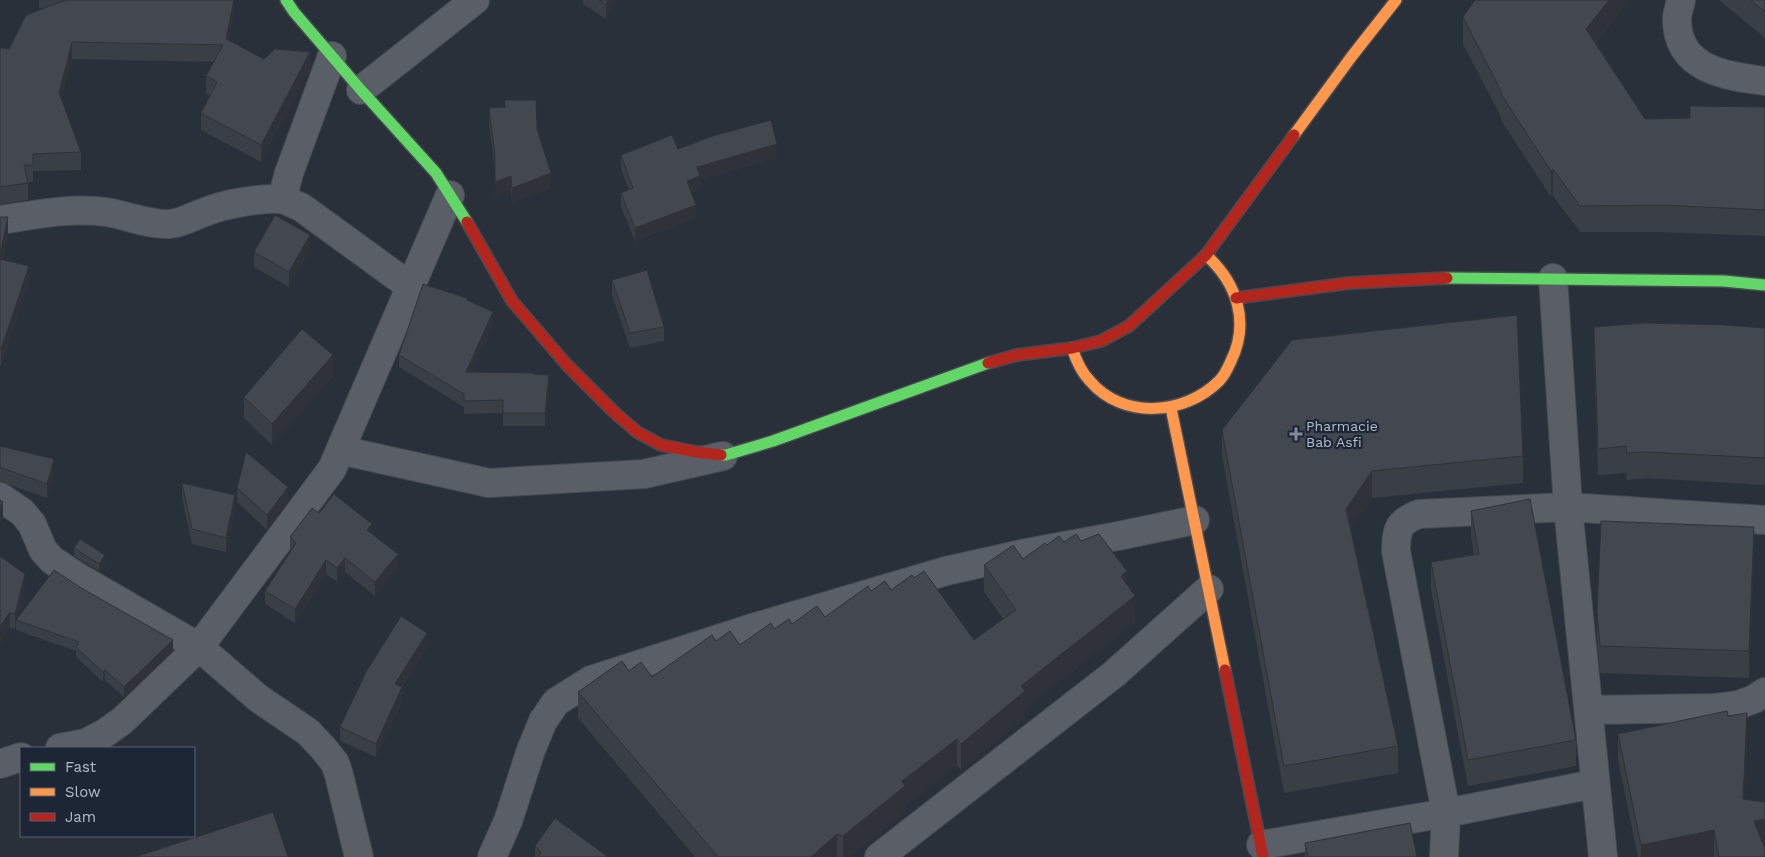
<svg xmlns="http://www.w3.org/2000/svg" width="1765" height="857" viewBox="0 0 1765 857" font-family="'Work Sans',sans-serif">
<rect width="100%" height="100%" fill="#2a303a"/>
<g fill="none" stroke-linecap="round" stroke-linejoin="round">
<g stroke="#464b52" stroke-width="30">
<path id="street" d="M1681,0C1680,6 1677,13 1677,19C1677,70 1726,76 1765,81
M361,90L475,0
M282,199L289,173L332,56
M0,220C34,215 71,207 106,212C126,215 149,225 169,224C183,223 193,216 205,212C224,204 260,198 280,199C287,200 295,205 301,207L411,287
M1553,278L1568,507L1603,857
M340,450L489,483L644,474L723,456
M0,497L22,512L32,524L43,550L52,560L76,576L199,647L258,698L308,732L324,749L335,763L339,775L359,857
M1589,710L1715,708L1738,705L1754,699L1765,692
M60,748L86,743L105,733L122,721L199,647L332,469L450,195
M0,764L21,757
M1261,845L1446,813L1594,784
M492,857L508,821L531,750L543,721L556,702L591,680L749,629L946,571L1026,553L1118,536L1195,520
M879,857L1114,674L1209,589
M1444,857L1446,813L1396,551C1396,530 1398,522 1419,514L1568,507L1765,520"/>
</g>
<g stroke="#464b52" stroke-width="14">
<path id="fast" d="M286,0L294,12L361,90L436,173L467,222
M1447,278L1724,281L1765,285
M721,455H726L773,441L988,363"/>
</g>
<g stroke="#464b52" stroke-width="14">
<path id="slow" d="M1294,135L1352,56L1396,0
M1072,348C1076,360 1081,372 1090,381C1123,420 1185,415 1219,381C1225,375 1228,368 1231,361C1250,322 1237,283 1206,255
M1171,408L1225,670"/>
</g>
<g stroke="#464b52" stroke-width="14">
<path id="jam" d="M467,222L512,301L567,365L614,412L637,432L661,445L696,452L721,455
M1236,298L1349,283L1447,278
M988,363L1017,355L1072,348L1101,341L1129,326L1206,255L1294,135
M1225,670L1263,857"/>
</g>
<use href="#street" stroke="#5a5f67" stroke-width="28"/>
<use href="#fast" stroke="#63d668" stroke-width="11"/>
<use href="#slow" stroke="#ff974d" stroke-width="11"/>
<use href="#jam" stroke="#b3261e" stroke-width="11"/>
</g>
<path fill="#3a3e45" d="M39,0H234V17L229,40L264,59L310,69L261,162L201,130V113L210,96L206,93V76L214,62L72,59L61,100L81,152V170L33,171V182H28V200L0,204V48L9,49L45,8H39Z
M583,0H617L606,19L583,4Z
M1475,0H1629L1596,43L1645,119L1690,118L1765,107V236L1662,232H1580L1553,196L1551,197L1501,120V117L1463,44V17Z
M1719,0H1765V38Z
M489,108L537,129L551,188L512,203L511,190L495,197V171L489,123Z
M678,149L777,158L700,180V190L691,193L696,218L635,241L621,207V193L629,190L621,169V155Z
M0,217L8,235L3,260L29,283L1,366L0,365Z
M310,250L289,287L254,267V252Z
M612,280L664,327V341L630,348L612,295Z
M467,301L493,324L471,372L533,374L549,388L545,426H503V413L464,414V407L399,367V355Z
M1594,327L1765,328V485L1647,478L1627,480L1626,473L1598,475L1594,353Z
M333,376L272,445L244,418V397Z
M1222,430L1523,456V483L1372,498L1350,529L1398,746V773L1284,793L1222,456Z
M0,446L54,472L47,498L2,482H0Z
M182,483L235,510L226,552L192,544L182,498Z
M237,488L288,502L267,530L237,502Z
M1471,511L1576,740V766L1468,786L1431,589V562L1474,554L1471,537Z
M319,513L372,534L398,568L375,596L345,572L337,582L326,574L295,623L265,604V591L290,551V537Z
M1081,541L1127,585L1135,622L1025,709V717L961,770L957,765L905,806V812L850,857H695L578,718V692L629,671L652,677L716,641L740,645L774,629L792,624L825,617L871,591L891,590L914,578L974,640L1003,619L984,592V565L1023,559L1047,545L1064,542Z
M74,548L105,562L99,571L74,556Z
M1754,554L1749,678L1600,673L1597,638V612Z
M0,556L25,589L18,617L173,650L124,697L105,680L103,682L76,657V651L16,630V625L15,629L10,628L0,643Z
M427,646L402,687V701L376,757L340,741V727Z
M1728,716L1747,739L1744,800L1765,802V845H1764L1765,857H1714V856L1707,857H1638L1618,760V734Z
M1305,843L1417,857H1305Z
M535,846L608,857H535Z"/>
<path fill="#2f3238" d="M234,0V17L226,56V39Z
M608,0H617L606,19V4Z
M1609,0H1629L1586,55V29Z
M72,42V59L59,110V93Z
M310,52V69L261,162V145Z
M777,144V158L700,180V190L687,195V181L697,167Z
M1553,169V196L1551,197V171Z
M551,173V188L512,203V188Z
M511,176V190L495,197V182Z
M696,205V218L635,241V228Z
M8,217V235L0,271V254Z
M310,235V250L289,287V272Z
M29,266V283L1,366V349Z
M493,312V324L466,385V372Z
M333,355V376L272,445V424Z
M549,375V388L545,426V413Z
M54,459V472L47,498V484Z
M1372,471V498L1346,535V509Z
M288,487V502L267,530V515Z
M235,495V510L226,552V538Z
M3,502V518L0,525V510Z
M372,524V538L367,530Z
M1754,527V554L1749,678V651Z
M398,554V568L375,596V582Z
M105,555V562L99,571V564Z
M345,558V572L337,582V568Z
M326,560V574L295,623V609Z
M1127,571V597L1121,576Z
M25,574V589L18,620H16L15,629V614Z
M1135,596V622L1025,709V717L961,770V744L1021,686Z
M10,612V628L0,643V627Z
M427,633V646L395,697V684Z
M173,640V650L124,697V687Z
M105,670V680L103,682V672Z
M402,687V701L376,757V744Z
M1747,713V739L1743,825V799Z
M957,739V765L905,806V812L850,857H843V836L902,781Z
M1765,819V845L1754,847V821Z
M1714,830V856L1707,857H1641V845Z
M837,834V857H811Z"/>
<path fill="#434850" stroke="#2f3238" d="M66,0H234L226,39L264,59L275,49L310,52L261,145L201,113L217,82L206,76L223,45L72,42L59,93L81,152L33,154V165H24L28,183L0,187V48L9,49L26,15Z
M599,0H608L606,4Z
M1475,0H1609L1586,29L1645,119L1690,118V106L1765,107V210L1662,205L1580,206L1553,169L1551,171L1501,94L1502,93L1463,17Z
M1751,0H1765V12Z
M505,100H536L537,129L551,173L512,188L511,176L495,182V156L489,108L505,107Z
M771,120L777,144L697,167L700,176L687,181L696,205L635,228L621,193L633,188L621,155L672,135L678,149L713,136Z
M275,215L310,235L289,272L254,252Z
M0,217H8L0,254Z
M0,259L29,266L1,349L0,348Z
M647,270L664,327L630,333L612,280Z
M423,284L467,298V300L493,312L466,372L533,373V374L549,375L545,413H503V400L464,401V394L399,355Z
M1517,315L1523,456L1372,471L1346,509L1398,746L1284,766L1222,430L1292,340Z
M1645,323L1725,325L1765,328V458L1647,452L1627,453L1626,446L1598,449L1594,327Z
M302,329L333,355L272,424L244,397Z
M0,446L54,459L47,484L2,468H0Z
M246,452L288,487L267,515L237,488Z
M182,483L235,495L226,538L192,529Z
M334,494L372,524L367,530L398,554L375,582L345,558L337,568L326,560L295,609L265,591L296,543L290,537L312,508L319,513Z
M1530,499L1576,740L1468,760L1431,562L1479,554L1471,511Z
M0,500L3,502L0,510Z
M1601,521L1754,527L1749,651L1600,646L1597,612Z
M1076,534L1081,541L1099,534L1127,571L1121,576L1135,596L1021,686L1025,691L961,744L957,739L902,781L905,786L843,836L837,834L811,857H718L578,692L622,661L629,671L641,662L652,677L712,635L716,641L730,631L740,645L771,623L774,629L789,619L792,624L817,606L825,617L868,586L871,591L885,581L891,590L912,575L914,578L924,571L974,640L1016,610L984,565L1012,546L1013,545L1023,559L1045,543L1047,545L1059,536L1064,542Z
M80,539L105,555L99,564L74,548Z
M0,556L25,574L15,614L10,612L0,627Z
M54,570L83,589L173,640L124,687L105,670L103,672L76,647L79,642L16,620Z
M401,616L427,633L395,684L402,687L376,744L340,727L366,672Z
M1727,711L1728,716L1747,713L1743,799L1765,802V819L1754,821L1765,849V857H1719L1714,830L1641,845L1618,734Z
M273,812L288,857H135Z
M555,818L608,857H538L541,852L535,846Z
M1410,823L1417,857H1308L1305,843Z"/>
<path fill="#838b98" stroke="#1c2635" stroke-width="2" d="M1293.5 426.5h5v5h5v5h-5v5h-5v-5h-5v-5h5z"/>
<g text-anchor="middle" dominant-baseline="central" stroke-width="4.5" stroke-linejoin="round" paint-order="stroke">
<g font-size="14" fill="#b3bccb" stroke="#1c2635" text-anchor="start">
<text x="1306" y="426">Pharmacie<tspan x="1306" dy="16">Bab Asfi</tspan></text>
</g>
</g>
<rect x="20" y="747" width="175" height="90" fill="#1c2635" stroke="#586271"/>
<rect x="30" y="763" width="25" height="8" fill="#63d668" stroke="#586271"/>
<text x="65" y="772" font-size="15" fill="#b3bccb">Fast</text>
<rect x="30" y="788" width="25" height="8" fill="#ff974d" stroke="#586271"/>
<text x="65" y="797" font-size="15" fill="#b3bccb">Slow</text>
<rect x="30" y="813" width="25" height="8" fill="#b3261e" stroke="#586271"/>
<text x="65" y="822" font-size="15" fill="#b3bccb">Jam</text>
</svg>
